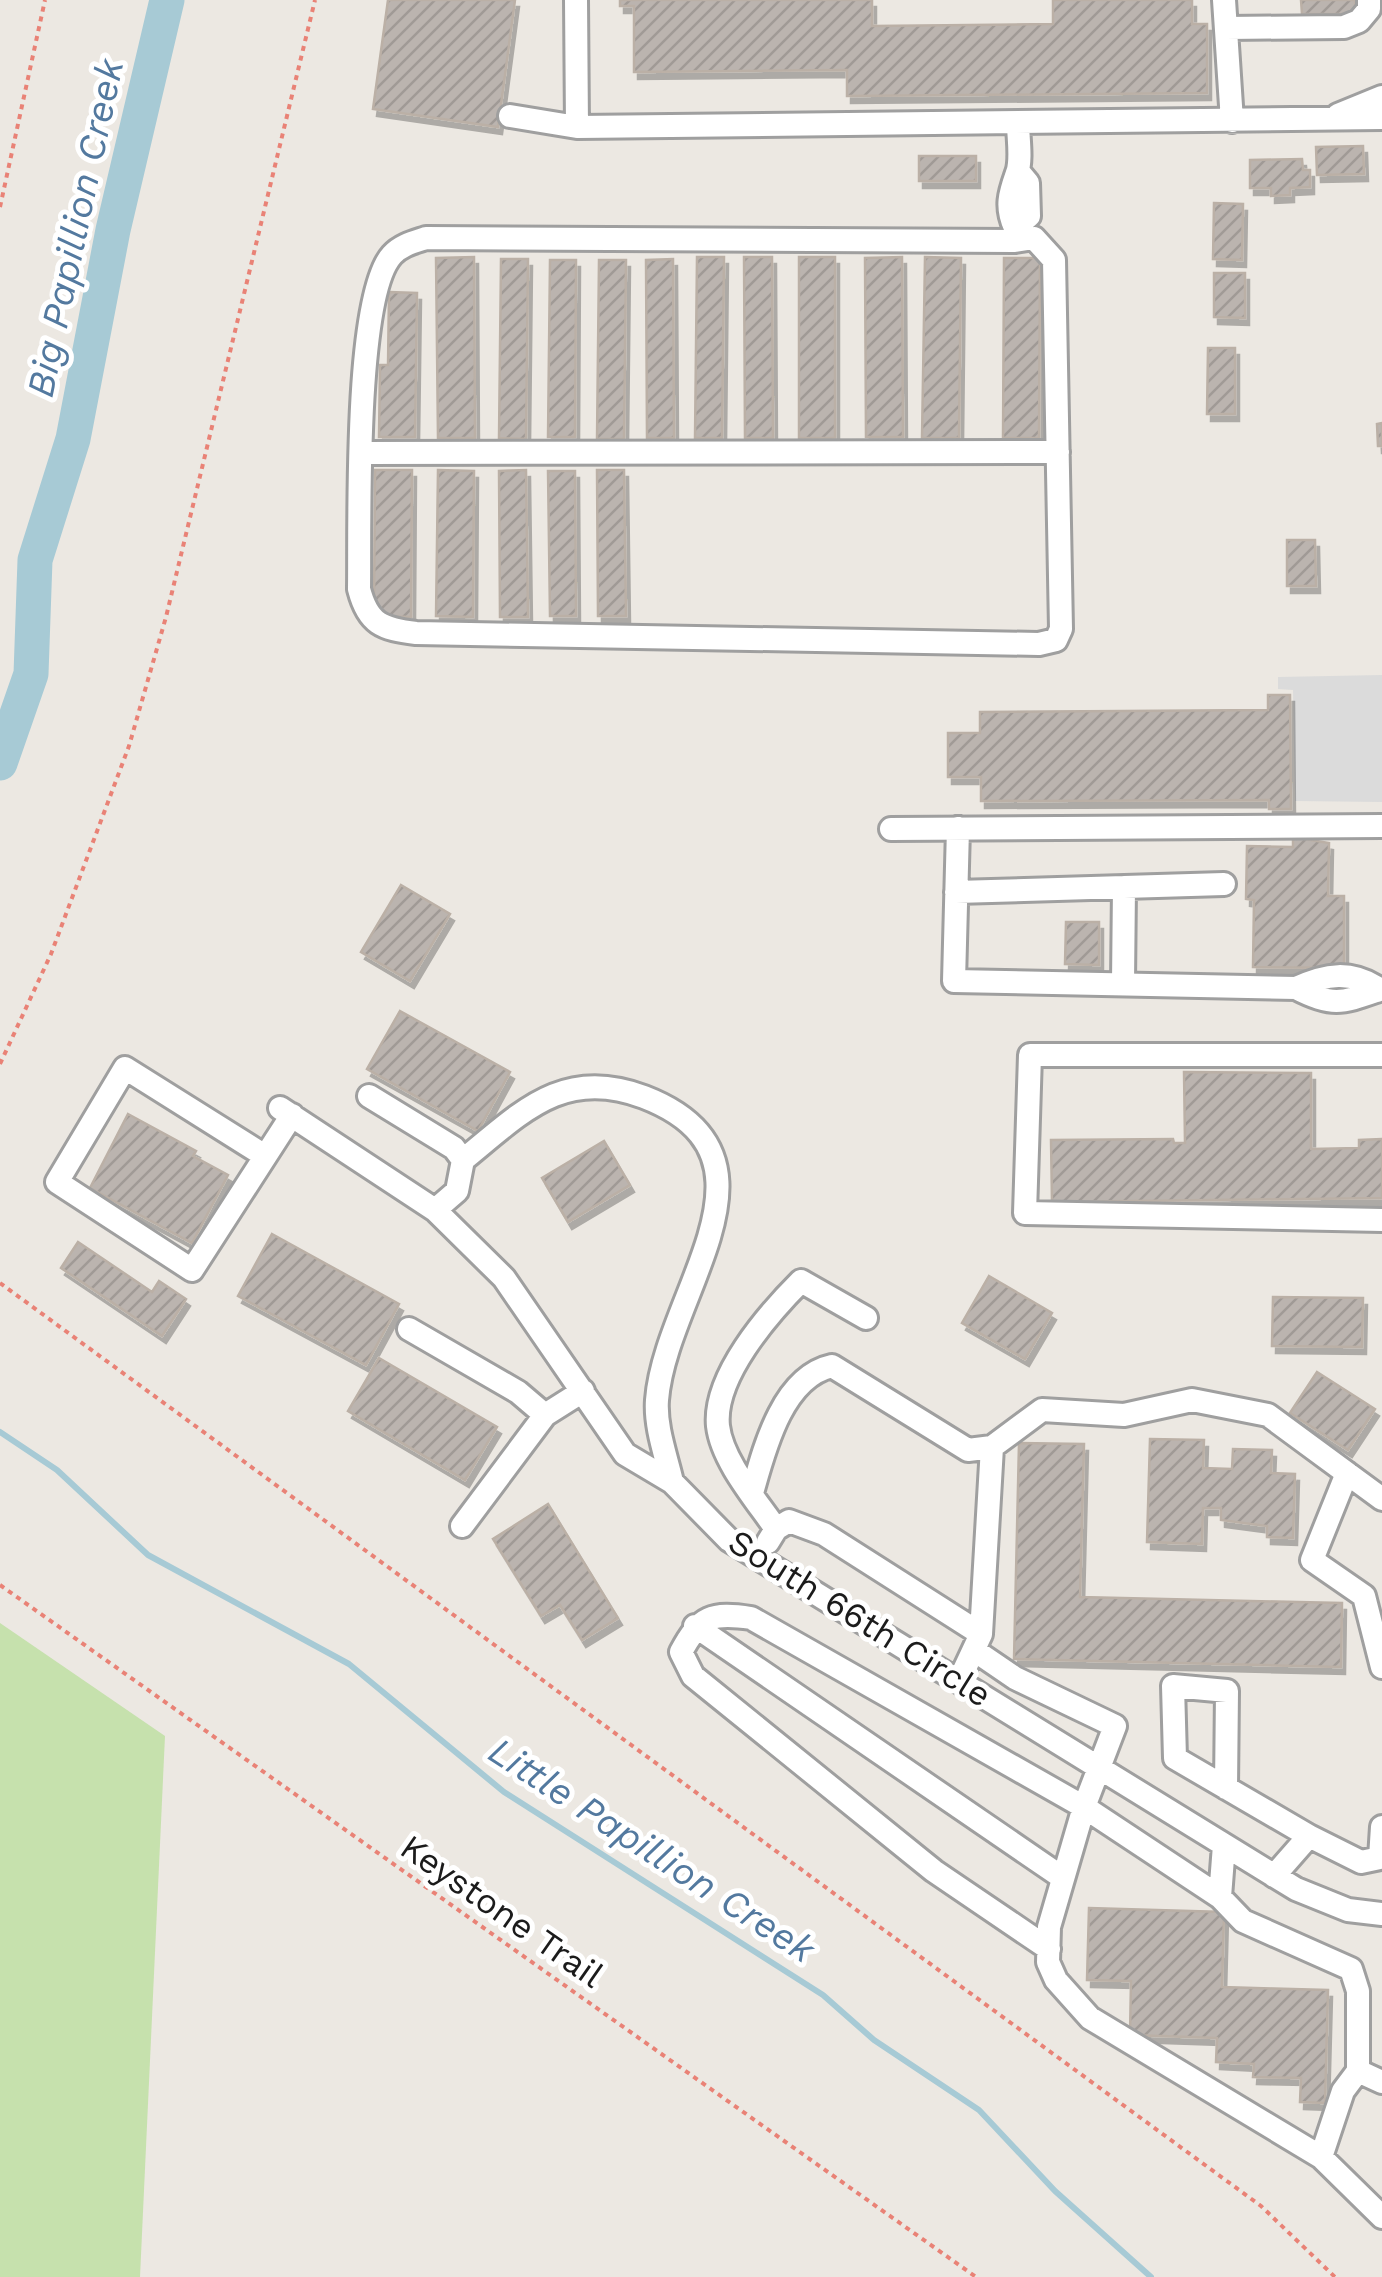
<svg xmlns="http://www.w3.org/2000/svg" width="1382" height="2277" viewBox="0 0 1382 2277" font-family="'Work Sans',sans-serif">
<defs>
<pattern id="building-hatch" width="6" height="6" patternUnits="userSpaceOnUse" patternTransform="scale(2.5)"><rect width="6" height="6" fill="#bbb4af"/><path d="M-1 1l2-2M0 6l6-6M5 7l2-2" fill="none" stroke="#a09a96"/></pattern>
<filter id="shadow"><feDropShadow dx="4" dy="7" stdDeviation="0" flood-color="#0004"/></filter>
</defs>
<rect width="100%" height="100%" fill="#ece8e2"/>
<path fill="#c6e1ad" d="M0,1623L165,1736L140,2277H0Z"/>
<path fill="#dbdbdb" d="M1382,675V802L1295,801L1293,690L1278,689V677Z"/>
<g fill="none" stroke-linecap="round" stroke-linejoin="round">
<path stroke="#a7cad5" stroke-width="6" d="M0,1432L57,1470L148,1555L349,1664L504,1792L823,1995L874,2040L979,2110L1055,2191L1151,2277"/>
<path stroke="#a7cad5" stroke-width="35" d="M0,763L31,674L35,560L73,439L113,230L167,0"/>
</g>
<path fill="url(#building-hatch)" stroke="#bbb0a6" stroke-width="2.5" filter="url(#shadow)" d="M388,0H515L498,127L373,109Z
M620,0H872V26L1053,24V0H1192V24H1207V93L847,96V70L634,72V6H620Z
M1301,0H1355V14H1302Z
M1363,146L1364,174L1317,175L1316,147Z
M919,156H976V181H919Z
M1302,159L1303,170H1310V187L1290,188V195L1271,196V188H1250V160Z
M1214,203L1243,204L1242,260L1213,259Z
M474,257L475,438H438L436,258Z
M697,257H724L722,438H695Z
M744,257H772L773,438H745Z
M799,257H835V438H799Z
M902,257L903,437H866L865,258Z
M925,257L961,258L959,438H922Z
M1004,258H1040L1039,438H1003Z
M501,259H528L526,439L499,438Z
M673,259L674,438H647L646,260Z
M550,260H576L575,437H548Z
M599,260H626L624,439H597Z
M1214,273H1245V318L1214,317Z
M389,292L417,293L415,437H379L380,365H388Z
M1208,348H1235V414H1207Z
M1382,423V446H1378L1377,424Z
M375,470H412L411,617L374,616Z
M438,470L474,471L473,617L436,616Z
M526,470L528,617H500L499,471Z
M597,470H624L626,616H598Z
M548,471H575L576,616H550Z
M1287,540H1315L1316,586H1287Z
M1268,695H1290L1291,809H1269V800L981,801V777H948V733H980V712L1268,710Z
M1293,837L1329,843L1328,896H1344V968L1253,967L1254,900L1246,899L1247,846L1293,847Z
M401,885L450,914L410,981L361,952Z
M1066,922H1099V965L1065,964Z
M400,1011L510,1072L478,1131L367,1069Z
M1184,1072L1311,1073V1149L1359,1148V1140L1382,1139V1198L1052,1202L1051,1140L1173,1139L1174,1143H1185Z
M128,1114L196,1151L193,1156L228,1175L192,1243L90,1188Z
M604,1141L630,1185L568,1222L542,1178Z
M272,1234L399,1304L366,1365L238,1296Z
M78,1242L152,1292L159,1281L186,1299L162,1336L61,1268Z
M989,1276L1052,1313L1025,1359L962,1323Z
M1273,1297L1363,1298L1362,1347L1272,1346Z
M379,1358L497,1427L465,1480L348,1411Z
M1317,1372L1375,1409L1348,1450L1290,1413Z
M1150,1439L1204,1440L1203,1468L1232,1469L1233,1449L1272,1450L1271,1473L1295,1474L1293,1538L1267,1537V1526L1221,1520V1508H1203L1202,1544L1147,1542Z
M1019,1443L1084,1444L1080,1597L1342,1603L1341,1667L1014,1659Z
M548,1504L618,1618L582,1640L560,1605L541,1616L493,1539Z
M1089,1908L1224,1912L1222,1987L1328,1990L1325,2103L1300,2102L1301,2078L1253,2077L1254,2064L1216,2062L1217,2038L1130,2035L1131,1981L1087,1980Z"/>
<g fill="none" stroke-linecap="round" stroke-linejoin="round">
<g stroke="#9f9f9f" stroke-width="28">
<path id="minor" d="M576,0L577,127
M1224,0L1232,121
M1226,28L1344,27L1359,21L1369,9V0
M1338,115L1382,97
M510,116L577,127L1382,118
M1018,123C1018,137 1022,160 1017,173C1010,193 1005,206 1015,228L1029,216L1028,183L1018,171
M1015,241L426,238C414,242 401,245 392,255C354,297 360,525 359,589C368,624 382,629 416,633L1039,644L1056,640L1061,629L1054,260L1034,238L1015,241V228
M362,453L1058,452
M958,828L954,981L1296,988C1334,1008 1344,1002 1382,989
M891,829L1382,826
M956,892L1224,884
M1123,982L1124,887
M1296,988C1326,974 1351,970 1379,989
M1382,1055H1030L1025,1213L1382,1220
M369,1096L454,1148L463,1160L457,1191L435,1210
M280,1108L435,1210L504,1278L625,1454L672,1482L729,1540L1296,1889L1348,1910L1382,1914
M265,1156L125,1068L57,1182L192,1270L292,1115
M463,1160C521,1113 563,1066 644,1097C797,1156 665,1293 657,1400C655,1427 666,1456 672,1482
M409,1329L518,1392L545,1415
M1347,1473L1312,1560L1364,1596L1382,1667
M752,1493C764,1450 782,1377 832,1366L968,1450L992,1447
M462,1526L545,1415L583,1391
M776,1529C757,1501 722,1461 718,1426C713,1377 768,1314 801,1281L866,1318
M768,1542L776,1529L789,1521L824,1534L981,1634
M695,1626L1063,1878
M974,1650L1015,1678L1115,1726L1084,1807L1220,1897
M959,1681L981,1634L992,1447L1042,1410L1124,1415L1192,1400L1268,1415L1382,1499
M1226,1788L1227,1691L1173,1686L1175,1758L1309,1836
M1224,1845L1220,1897L1243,1921L1351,1969L1358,1991V2071L1382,2082
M1274,1876L1309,1836L1361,1862L1380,1858L1382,1827
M1049,1949L934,1871L693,1676L681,1652C700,1616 712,1612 751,1618L1084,1807L1049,1927L1048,1962L1056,1980L1090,2018L1321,2157L1343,2091L1358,2071
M1321,2157L1382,2217"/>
</g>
<path stroke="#e98276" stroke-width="4" stroke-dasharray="5 5" stroke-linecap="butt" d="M0,207L45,0
M0,1064L51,954L129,746L166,617L315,0
M0,1283L1261,2206L1335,2277
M0,1585L976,2277"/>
<use href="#minor" stroke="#fff" stroke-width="22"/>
</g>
<g text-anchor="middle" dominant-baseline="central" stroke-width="10" stroke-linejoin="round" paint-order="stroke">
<g font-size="35" fill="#1b1b1b" stroke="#fff">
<text transform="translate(860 1618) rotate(32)">South 66th Circle</text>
<text transform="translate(502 1911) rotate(35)">Keystone Trail</text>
</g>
<g font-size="38" font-style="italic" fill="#53799f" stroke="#fff">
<text transform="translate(75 228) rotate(-78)">Big Papillion Creek</text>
<text transform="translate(652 1850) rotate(33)">Little Papillion Creek</text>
</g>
</g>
</svg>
